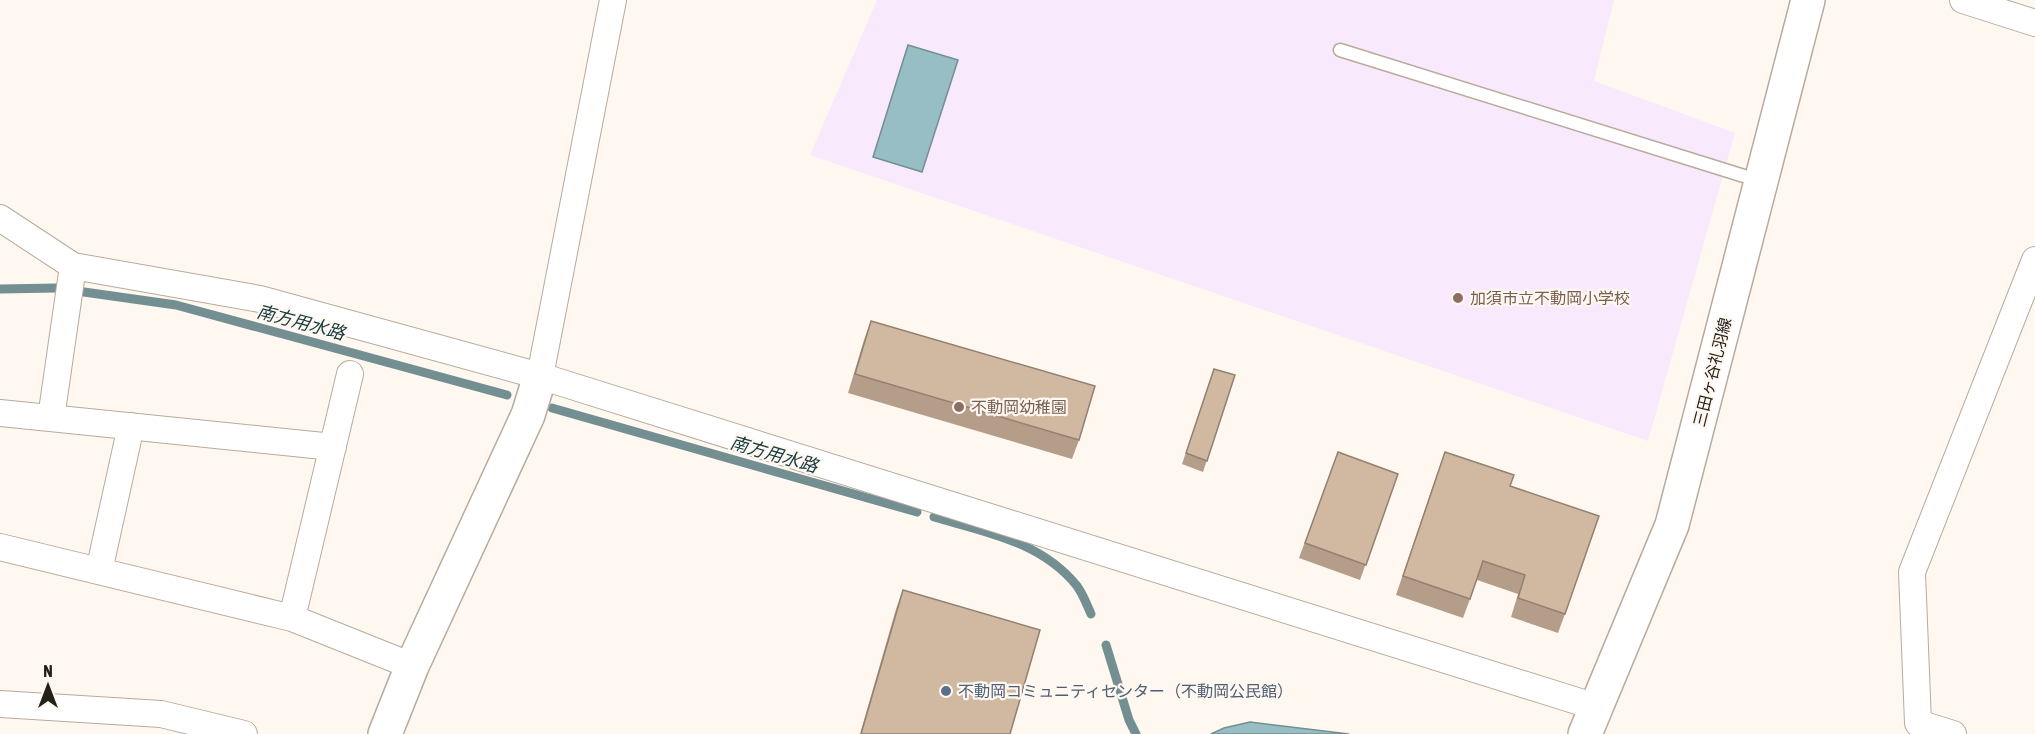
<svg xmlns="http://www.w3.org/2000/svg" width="2035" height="734" viewBox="0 0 2035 734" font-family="'Asap Condensed','Noto Sans JP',sans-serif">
<rect width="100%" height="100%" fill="#fef8f1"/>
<path fill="#f8e9fc" d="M877,0H1614L1594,81L1735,133L1648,441L810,155Z"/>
<path fill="#96bec4" stroke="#748f91" stroke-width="1.5" d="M908,45L958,60L922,172L873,157Z
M1250,722L1349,734H1211L1224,728Z"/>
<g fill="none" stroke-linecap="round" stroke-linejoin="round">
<path stroke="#748f91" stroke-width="9" d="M0,289L56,288
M84,292L176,305L507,395
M552,408L917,512
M934,517C986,532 1042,542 1077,586C1083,594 1087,605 1091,614
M1106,645L1129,720L1136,734"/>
<g stroke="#b9aa9b" stroke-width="15">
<path id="lane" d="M1340,50L1760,181"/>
</g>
<g stroke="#b9aa9b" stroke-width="28">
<path id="street" d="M1963,0L2035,23
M0,218L73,266L260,299L540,376L1596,707
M540,376L613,0
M0,413L333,447
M51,418L73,266
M0,547L292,618L412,666
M99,571L131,426
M292,618L350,374
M0,704L161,714L244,734
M1953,734L1918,723L1912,572L2035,260"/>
</g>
<g stroke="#b9aa9b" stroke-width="36">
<path id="secondary" d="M385,734L412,666L528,415L540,376
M1585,734L1672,525L1808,0"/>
</g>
<use href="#lane" stroke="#fff" stroke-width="12"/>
<use href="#street" stroke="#fff" stroke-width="26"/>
<use href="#secondary" stroke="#fff" stroke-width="33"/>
</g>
<path fill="#b49e8a" d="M871,321L1079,440L1072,459L848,393L864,340Z
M1214,369L1235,375L1203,472L1182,464Z
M1338,452L1398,474L1360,580L1299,558Z
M1438,471L1510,486L1565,614L1558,633L1511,617L1518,594L1477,580L1463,618L1396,595Z
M903,590L1010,734H860L896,609Z"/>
<path fill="#d1b8a0" stroke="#928170" stroke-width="1.5" d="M871,321L1095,386L1079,440L855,374Z
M1214,369L1235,375L1207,461L1186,453Z
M1338,452L1398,474L1366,565L1305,543Z
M1445,452L1514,475L1510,486L1599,516L1565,614L1518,598L1525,575L1483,561L1470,599L1403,576Z
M903,590L1040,630L1010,734H861Z"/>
<g fill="#8d6e63" stroke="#fef8f1" stroke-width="2">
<circle cx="1458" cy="298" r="6"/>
<circle cx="959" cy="407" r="6"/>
</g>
<circle fill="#5c6f8a" stroke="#fef8f1" stroke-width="2" cx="946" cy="691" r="6"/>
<g text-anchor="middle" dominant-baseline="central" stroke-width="4.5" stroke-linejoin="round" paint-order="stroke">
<g font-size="16" fill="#785e54" stroke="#fef8f1" text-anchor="start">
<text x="1470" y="298">加須市立不動岡小学校</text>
<text x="971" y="407">不動岡幼稚園</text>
</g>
<g font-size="16" fill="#26201a" stroke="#fef8f1">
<text transform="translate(1712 372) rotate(-76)">三田ヶ谷礼羽線</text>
</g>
<g font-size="16" fill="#4e5e75" stroke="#fef8f1" text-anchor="start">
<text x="958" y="691">不動岡コミュニティセンター（不動岡公民館）</text>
</g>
<g font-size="18" font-style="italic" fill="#133a3f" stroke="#fef8f1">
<text transform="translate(301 322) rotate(15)">南方用水路</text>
<text transform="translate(774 454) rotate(16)">南方用水路</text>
</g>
</g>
<g transform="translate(48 686)" stroke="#fef8f1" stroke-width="4.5" paint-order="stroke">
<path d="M0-4.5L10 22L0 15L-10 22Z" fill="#26201a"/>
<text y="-9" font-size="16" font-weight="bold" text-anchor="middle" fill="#26201a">N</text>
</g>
</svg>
